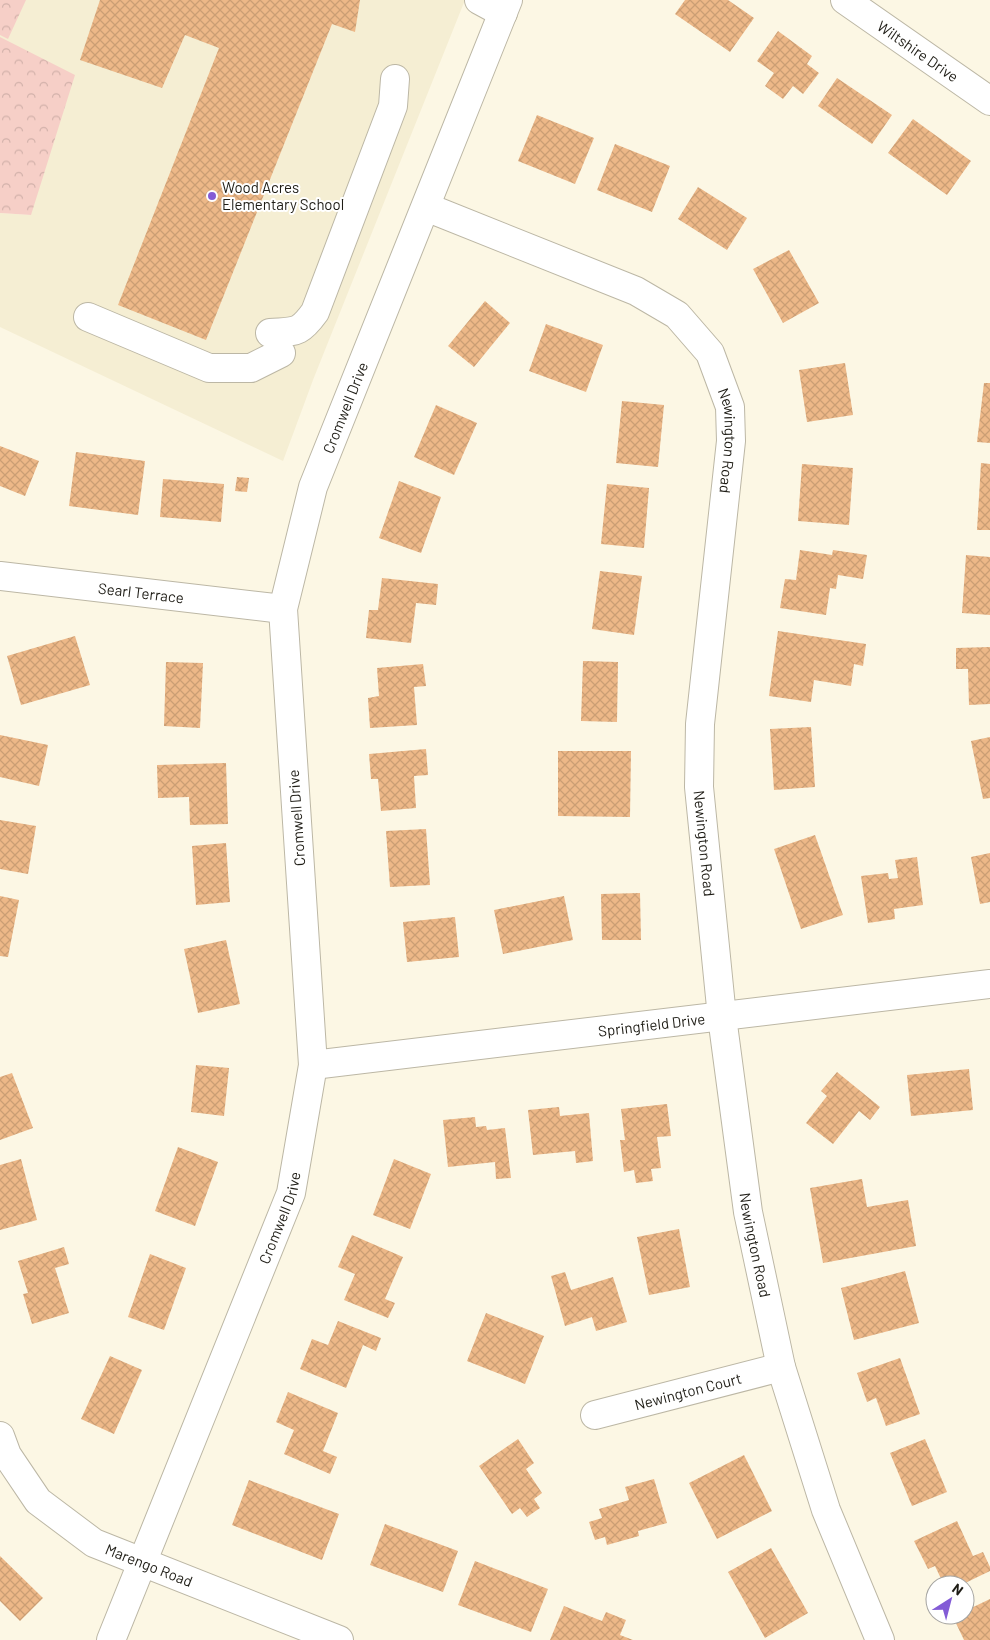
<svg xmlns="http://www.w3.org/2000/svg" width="990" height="1640" viewBox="0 0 990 1640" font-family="Barlow,sans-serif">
<defs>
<pattern id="forest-crowns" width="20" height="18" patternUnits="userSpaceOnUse" patternTransform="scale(1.25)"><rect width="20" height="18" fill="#f6cfc7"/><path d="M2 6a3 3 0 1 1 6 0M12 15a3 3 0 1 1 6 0" fill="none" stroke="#d2b1aa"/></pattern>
<pattern id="building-cross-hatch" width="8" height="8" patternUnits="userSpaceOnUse" patternTransform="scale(1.25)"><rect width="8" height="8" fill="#edb888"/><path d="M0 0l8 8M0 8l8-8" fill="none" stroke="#cb9e74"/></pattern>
</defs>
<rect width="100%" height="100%" fill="#fcf7e4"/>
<path fill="#f5eed3" d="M0,0H465L313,380L283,461L0,327V213L31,215L0,42Z"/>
<path fill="url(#forest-crowns)" d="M0,0H26L8,39L0,35Z
M0,37L75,75L31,215L0,213Z"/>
<path fill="url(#building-cross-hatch)" d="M100,0H360L355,32L332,24L206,340L118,305L219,48L185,35L162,88L80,60Z
M685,0H728L754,18L730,52L675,14Z
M778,31L812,56L807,64L819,73L803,94L793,86L783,99L765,86L774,73L757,61Z
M837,78L892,115L872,144L818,106Z
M537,115L594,138L575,184L518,161Z
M913,119L971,161L947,195L888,153Z
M615,144L670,166L652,212L597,190Z
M698,187L747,218L727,250L678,219Z
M789,250L819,303L783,323L753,269Z
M485,301L510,323L474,367L448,346Z
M546,324L603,345L586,392L529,371Z
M845,363L853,415L807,422L799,370Z
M984,383H990V443L977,442Z
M622,401L664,405L658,467L616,463Z
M436,405L477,423L454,475L414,457Z
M0,446L39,461L25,496L0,486Z
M76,452L145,461L138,515L69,506Z
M981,463L990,464V530H977Z
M802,464L853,468L849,525L798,521Z
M237,477L249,478L247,492L235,491Z
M163,479L224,484L221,522L160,517Z
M399,481L441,497L421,553L379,538Z
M607,484L649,488L644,548L601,544Z
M800,550L832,555L833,550L867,555L863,579L838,575L836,589L830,588L826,615L780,608L785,579L796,580Z
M966,555L990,557V615L962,613Z
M600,571L642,576L634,635L592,629Z
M382,578L438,584L436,605L416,603L411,643L366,638L369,610H378Z
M778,631L866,644L863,666L854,664L851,686L814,680L811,702L769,696Z
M75,636L90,685L21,705L7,656Z
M990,647V704L969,705L968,669H956V648Z
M583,661L618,662L617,722L581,721Z
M166,662L203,663L200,728L164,726Z
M423,664L426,686L414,687L417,725L370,728L368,698L379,696L377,668Z
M811,727L815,787L774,790L770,729Z
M0,735L48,745L39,786L0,777Z
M990,737V798L983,799L971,741Z
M426,749L428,775L414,776L416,808L381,811L378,779H371L369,754Z
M558,751H631L630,817L558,816Z
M226,763L228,824L190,825L189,797L158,798L157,765Z
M0,820L36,826L28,874L0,869Z
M426,829L430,885L390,887L386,831Z
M815,835L843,915L801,929L774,849Z
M226,843L230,902L196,905L192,846Z
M990,853V902L980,904L971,857Z
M917,857L923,905L894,909L895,919L868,923L861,876L888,873L889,879L898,878L895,860Z
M640,893L641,940H602L601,894Z
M0,896L19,900L8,957L0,956Z
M564,896L573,940L503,954L494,910Z
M455,917L459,957L407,962L403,922Z
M226,940L240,1004L198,1013L184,949Z
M196,1065L229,1068L224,1116L191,1112Z
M969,1069L973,1110L911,1116L907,1075Z
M837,1072L880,1107L870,1120L859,1111L833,1144L806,1123L827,1096L821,1091Z
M12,1073L33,1128L0,1140V1077Z
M667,1104L671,1136L657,1137L661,1168L651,1169L653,1181L636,1183L634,1170L624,1172L620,1140H625L621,1109Z
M559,1107L560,1116L589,1113L593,1161L576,1163L575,1151L533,1155L528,1110Z
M475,1117L476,1127L486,1126L487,1130L505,1128L511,1178L496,1179L495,1162L448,1167L443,1120Z
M178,1147L218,1162L195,1226L155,1211Z
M21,1159L37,1220L0,1230V1165Z
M394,1159L431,1174L410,1229L373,1215Z
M862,1179L867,1207L908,1200L916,1246L823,1263L810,1188Z
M679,1229L690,1287L649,1295L637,1237Z
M352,1235L403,1257L385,1299L395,1303L388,1318L344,1300L355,1274L338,1267Z
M64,1247L69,1264L55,1268L69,1313L32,1324L23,1294L28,1293L18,1261Z
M150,1254L186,1268L164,1330L128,1317Z
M905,1271L919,1323L854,1340L841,1288Z
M565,1272L571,1290L613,1277L627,1322L596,1331L592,1317L565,1326L551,1276Z
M486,1313L544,1336L525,1384L467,1361Z
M338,1321L381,1338L376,1351L363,1345L346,1388L300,1369L312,1339L328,1345Z
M110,1356L142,1370L114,1434L81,1419Z
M900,1358L920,1414L886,1426L876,1398L867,1402L857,1373Z
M288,1392L338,1413L323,1451L337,1457L330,1474L284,1454L294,1430L276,1422Z
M518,1439L534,1463L526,1469L542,1493L534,1499L540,1508L527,1517L520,1508L512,1514L479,1466Z
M925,1439L947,1492L912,1506L890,1453Z
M744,1455L772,1511L717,1539L689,1483Z
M654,1479L667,1523L638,1531L639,1536L607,1545L605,1537L595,1540L589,1522L602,1518L599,1509L629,1500L625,1487Z
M249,1480L339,1514L322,1560L232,1525Z
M957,1521L973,1556L983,1552L990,1567V1571L961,1585H944L935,1566L928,1569L914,1541Z
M385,1524L458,1551L443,1592L370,1565Z
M771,1548L808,1613L765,1638L728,1572Z
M0,1556L43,1598L20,1621L0,1601Z
M475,1561L548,1589L531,1632L458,1605Z
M990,1599V1640H964L953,1617L957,1615H965V1611Z
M564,1606L602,1621L606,1612L626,1620L620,1635L633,1640H550Z"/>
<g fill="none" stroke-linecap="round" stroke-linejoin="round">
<g stroke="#bcb7a5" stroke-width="30">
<g id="minor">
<path d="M479,0L503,13"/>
<path id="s1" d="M845,0L990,101"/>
<path id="s2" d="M426,207L636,291L677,315L710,353L730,407L731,441L700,724L699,787L722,1017L748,1212L781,1367L826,1510L880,1640"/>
<path d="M88,317L209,368H251L281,353"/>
<path d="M270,333C296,331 299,334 315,312L393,106L395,79"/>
<path id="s3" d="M0,576L283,609"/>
<path id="s4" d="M313,1065L990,984"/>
<path id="s5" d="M595,1415L781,1367"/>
<path id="s6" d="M0,1436L7,1455L38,1501L94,1543L339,1640"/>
<path id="s7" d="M111,1640L291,1193L313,1065L283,609L313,487L508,0"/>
</g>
</g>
<use href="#minor" stroke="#fff" stroke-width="28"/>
</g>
<circle fill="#835cd6" stroke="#fff" stroke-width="2" cx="212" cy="196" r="5"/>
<g text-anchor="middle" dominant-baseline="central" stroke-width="4" stroke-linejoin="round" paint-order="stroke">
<g font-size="15" fill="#1e1c15" stroke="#fff">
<text stroke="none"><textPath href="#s1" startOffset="89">Wiltshire Drive</textPath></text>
<text stroke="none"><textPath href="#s7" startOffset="1280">Cromwell Drive</textPath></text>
<text stroke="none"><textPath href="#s2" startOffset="415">Newington Road</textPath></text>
<text stroke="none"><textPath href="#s3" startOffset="142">Searl Terrace</textPath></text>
<text transform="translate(296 818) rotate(-94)">Cromwell Drive</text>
<text stroke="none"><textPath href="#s2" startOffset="820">Newington Road</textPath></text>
<text stroke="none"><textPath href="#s4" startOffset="341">Springfield Drive</textPath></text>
<text stroke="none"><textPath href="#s7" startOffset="455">Cromwell Drive</textPath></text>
<text stroke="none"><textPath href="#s2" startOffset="1225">Newington Road</textPath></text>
<text stroke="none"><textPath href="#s5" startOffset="96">Newington Court</textPath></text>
<text stroke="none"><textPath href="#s6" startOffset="205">Marengo Road</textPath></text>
</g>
<g font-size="15" fill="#1e1c15" stroke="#fff" text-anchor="start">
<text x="222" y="187">Wood Acres<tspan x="222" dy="17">Elementary School</tspan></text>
</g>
</g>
<g transform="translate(950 1600) rotate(36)"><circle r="24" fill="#ffffff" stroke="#a5a4a1"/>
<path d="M0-4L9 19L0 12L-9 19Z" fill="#835cd6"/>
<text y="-8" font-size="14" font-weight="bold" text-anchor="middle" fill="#1e1c15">N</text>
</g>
</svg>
